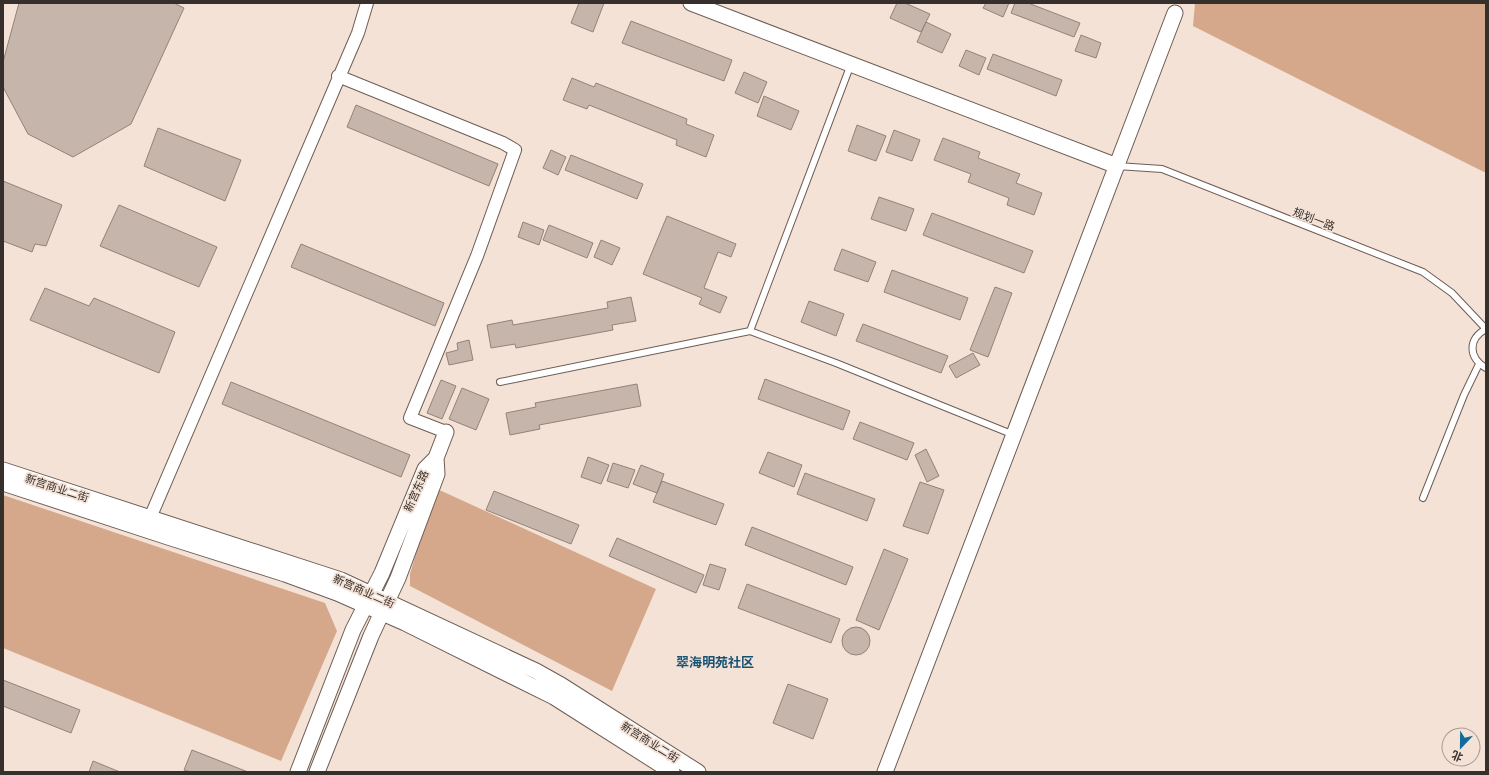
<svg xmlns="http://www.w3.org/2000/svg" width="1489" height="775" viewBox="0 0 1489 775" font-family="Inter,'Noto Sans SC',sans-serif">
<rect width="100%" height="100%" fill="#f4e2d7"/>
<path fill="#d6a88b" d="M1195,3H1486V173L1193,26Z
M435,488L656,589L612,691L410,586V574Z
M3,495L325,603L337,631L281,761L3,648Z"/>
<path fill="#c6b5aa" stroke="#928278" d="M19,3H174L184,8L131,124L73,157L28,134L3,87V62Z
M579,3H604L593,32L571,23Z
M897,3H905L930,14L921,32L890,18Z
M986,3H1009L1003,17L983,8Z
M1015,3H1028L1080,23L1074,37L1011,13Z
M631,21L732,60L724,81L622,43Z
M926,22L951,34L942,53L917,42Z
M1081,35L1101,43L1096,58L1075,51Z
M966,50L986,58L979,75L959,66Z
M993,54L1062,80L1056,96L987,69Z
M744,72L767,82L758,103L735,93Z
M572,78L594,87L596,83L687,119L686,124L714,135L706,157L676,145L677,140L589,105L587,109L563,100Z
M764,96L799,111L791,130L757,116Z
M356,105L498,164L489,186L347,127Z
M857,125L886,136L876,161L848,151Z
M158,128L241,160L225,201L144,166Z
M894,130L920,140L912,161L886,152Z
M943,138L980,152L978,158L1020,174L1016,183L1042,193L1034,215L1007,205L1009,198L968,182L971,174L934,160Z
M551,150L566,157L558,175L543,168Z
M571,155L643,184L637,199L565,170Z
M3,181L62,205L46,246L35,244L32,252L3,241Z
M879,197L914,209L906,231L871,219Z
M119,205L217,247L199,287L100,246Z
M932,213L1033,251L1024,273L923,235Z
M667,216L736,244L731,257L718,252L704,288L727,297L720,313L699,304L702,298L643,274Z
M523,222L544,230L539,245L518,237Z
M549,225L593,243L587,258L543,240Z
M601,240L620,248L612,265L594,257Z
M301,244L444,303L435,326L291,267Z
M842,249L876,262L868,282L834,270Z
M892,270L968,298L960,320L884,292Z
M995,287L1012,293L988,357L970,350Z
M45,288L89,306L94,298L175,332L159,373L30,320Z
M631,297L636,321L612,325L613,330L516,348L515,344L491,348L487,325L512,320L513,325L608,308L607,302Z
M809,301L844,314L836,336L801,322Z
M863,324L948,356L941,373L856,341Z
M469,340L473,360L449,365L446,353L458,350L457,343Z
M973,353L980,365L956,378L949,366Z
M765,379L850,411L843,430L758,399Z
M441,380L456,386L442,419L427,413Z
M231,382L410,455L401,477L222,404Z
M637,384L641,406L539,425L540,429L510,435L506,413L536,407L535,403Z
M462,388L489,399L476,430L449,419Z
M860,422L914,443L907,460L853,439Z
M926,449L939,476L927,482L915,455Z
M768,452L802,465L794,487L759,473Z
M588,457L609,465L601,484L581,477Z
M613,463L635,470L628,488L607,481Z
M641,465L664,474L657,493L633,484Z
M805,473L875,499L867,521L797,494Z
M662,481L724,504L716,525L653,502Z
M920,482L944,490L928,534L903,526Z
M494,491L579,525L571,544L486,510Z
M752,527L853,567L846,585L745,545Z
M617,538L704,575L696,593L609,556Z
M884,549L908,559L879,630L856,620Z
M710,564L726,569L719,590L703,585Z
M747,584L840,619L831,643L738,608Z
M842 641a14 14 0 1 1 28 0a14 14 0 1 1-28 0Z
M3,680L80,710L71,733L3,706Z
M788,684L828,699L813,739L773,723Z
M192,750L248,772H191L184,770Z
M93,761L120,772H89Z"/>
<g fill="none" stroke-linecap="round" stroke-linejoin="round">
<g stroke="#6d5d54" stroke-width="8">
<path id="service" d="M1117,166L1162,169L1423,272L1452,293L1486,329
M1486,329C1468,339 1468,357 1486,368
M750,331L836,363L1014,435
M500,382L750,331L851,64
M1423,498L1464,395L1479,364"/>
</g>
<g stroke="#6d5d54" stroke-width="14">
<path id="minor" d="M338,76L503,143L515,150L477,256L410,418L446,432
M150,518L358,33L367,3"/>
</g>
<g stroke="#6d5d54" stroke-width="17">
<path id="tertiary" d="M691,3L1117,166
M3,470L341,580L536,671L561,685L698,772
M3,483L168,537L285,574L337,593L405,623L554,697L672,772
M298,772L353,630L382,573L425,469L436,458
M317,772L371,636L398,578L437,474L436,458L446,432
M885,772L1175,13"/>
</g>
<use href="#service" stroke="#fff" stroke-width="6"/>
<use href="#minor" stroke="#fff" stroke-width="12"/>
<use href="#tertiary" stroke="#fff" stroke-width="15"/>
</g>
<g text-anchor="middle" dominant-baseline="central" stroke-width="3.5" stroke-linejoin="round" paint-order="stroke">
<g font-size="11" fill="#362f2b" stroke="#f4e2d7">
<text transform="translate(1314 219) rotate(21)">规划一路</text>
<text transform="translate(57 488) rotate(18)">新宫商业二街</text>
<text transform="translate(416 491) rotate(-66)">新宫东路</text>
<text transform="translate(364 591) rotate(24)">新宫商业二街</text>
<text transform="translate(650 742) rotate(32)">新宫商业二街</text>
</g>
<g font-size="13" font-weight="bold" fill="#185273" stroke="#f4e2d7">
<text x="715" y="662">翠海明苑社区</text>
</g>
</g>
<rect width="1489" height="775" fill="none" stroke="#362f2b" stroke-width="8"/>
<g transform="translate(1461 747) rotate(202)"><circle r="19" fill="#f4e2d7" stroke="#a89a92"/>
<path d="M0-3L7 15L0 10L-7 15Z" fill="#0f6b9b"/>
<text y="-6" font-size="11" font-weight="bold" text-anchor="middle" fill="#362f2b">北</text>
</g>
</svg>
